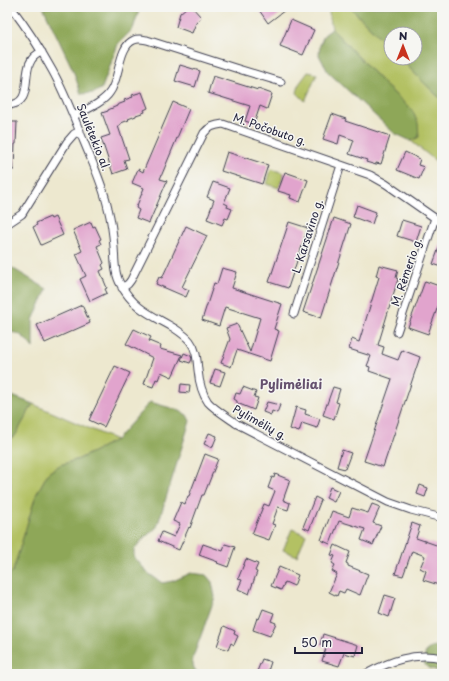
<svg xmlns="http://www.w3.org/2000/svg" width="449" height="681" viewBox="0 0 449 681" font-family="'Playpen Sans',sans-serif">
<rect width="100%" height="100%" fill="#f6f6f2"/>
<filter id="ink" filterUnits="userSpaceOnUse"><feTurbulence type="fractalNoise" baseFrequency=".025" numOctaves="2"/><feDisplacementMap in="SourceGraphic" scale="8" xChannelSelector="R" yChannelSelector="G"/><feConvolveMatrix kernelMatrix="1 2 1 2 8 2 1 2 1" color-interpolation-filters="sRGB"/></filter>
<filter id="wash" filterUnits="userSpaceOnUse"><feTurbulence type="fractalNoise" baseFrequency=".012" numOctaves="4" result="noise"/><feDisplacementMap in="SourceGraphic" scale="16" xChannelSelector="R" yChannelSelector="G"/><feGaussianBlur stdDeviation="0.9" result="paint"/><feColorMatrix in="noise" values="0 0 0 0 0 0 0 0 0 0 0 0 0 0 0 0 0 1.4 0 .05"/><feComposite in="paint" operator="in"/></filter>
<g filter="url(#wash)">
<rect width="100%" height="100%" fill="#ede8cf"/>
<path fill="#b3c163" stroke="#6a724f" d="M328,7H350L391,49V58H400L423,82L442,100V166L411,141L419,137L412,110L386,86L332,29Z
M308,72L317,74L305,101L297,93L299,84Z
M271,169L284,173L279,188L267,184Z
M33,404L116,440L79,459L60,465L48,473L36,495L13,571L7,577V503L11,484L7,477V440L15,436Z
M292,529L306,535L297,556L283,550Z"/>
<path fill="#8ea759" stroke="#58644a" d="M43,7H140L133,29L118,44L102,88L94,93L81,94L73,70Z
M350,7H442V100L423,82L400,58H415V34H391V49Z
M332,29L386,86L412,110L418,123L419,137L411,141L394,133L328,72L319,55L320,45L324,35Z
M7,265L47,289L33,320V348C25,338 21,332 7,332Z
M7,394L33,404L15,436L7,440Z
M150,402L178,410L187,415L190,421L157,527L142,540L134,550V557L148,573L162,583L173,581L191,573L206,575L212,582L215,597L192,660L194,668L198,674H7V577L13,571L36,495L48,473L60,465L79,459L116,440Z
M437,645H442V672C427,667 421,669 426,651L432,647Z"/>
<g id="blocks">
<path fill="#e1a4cd" d="M187,7H192L201,17L196,23L192,33L176,27L180,13Z
M257,7H289L268,23Z
M291,20L314,30L303,55L280,46Z
M180,65L200,71L195,87L175,81Z
M213,76L258,90V89L272,94L267,109L260,106L254,124L245,121L250,106L208,93Z
M142,92L148,108L144,110L145,112L136,115V116L128,119L129,120L121,123V124L118,126L129,159L124,160L127,169L113,174L101,138L110,135L102,113L108,111V110L117,106V105L125,102L124,100L133,97L132,95Z
M173,102L189,109L160,179L167,181L149,223L136,218L139,210L136,208L144,188L132,183L138,169L143,172Z
M332,114L346,119L345,121L390,136L381,164L376,163V165L366,162L367,160L349,154L354,140L340,135L338,144L323,139Z
M7,122H17L16,144H15L14,170L7,169Z
M227,152L268,165L262,184L221,171Z
M405,152L420,159L418,165L424,167L419,179L397,170Z
M285,172L308,180L300,202L290,198L291,195L278,191Z
M213,182L230,188L224,203L228,205L227,207L232,209L228,219L225,218L222,225L207,219L214,200L207,197Z
M357,205L376,212L372,224L353,217Z
M50,217L51,219L55,217L63,235L41,245L33,227L37,225L36,223Z
M334,218L351,224L321,318L303,312Z
M402,220L421,226L416,242L397,236Z
M91,222L93,227L95,226L101,239L99,240L101,244L97,246L104,263L102,265L104,269L100,271L107,288L105,289L107,293L90,301L80,279L86,276L76,254L82,251L73,230Z
M289,222L308,228L288,288L269,282Z
M186,226L207,236L182,287L189,290L186,297L156,284L159,277L162,278Z
M441,242H442V267L433,264Z
M379,265L398,270L396,278L398,279L378,345L384,347L382,354L398,360L402,350L420,357L383,467L364,461L392,379L369,371L370,367L367,366L371,356L349,349L352,339L359,342L379,277L376,276Z
M222,268L237,272L232,288L282,304L274,329L279,331L270,361L237,350L231,367L221,363L230,339L226,328L237,324L250,352L260,318L225,307L219,326L202,320L214,283L217,284Z
M425,281L442,287V295L428,334L408,327Z
M82,305L90,323L45,343L37,325Z
M134,329L151,337L149,341L161,346L160,349L182,355L172,377L161,372L158,380L156,379L153,387L144,384L153,358L126,344Z
M184,353L191,356L192,359L190,363L181,360Z
M115,366L130,373L104,427L89,420Z
M215,369L225,372L220,386L210,383Z
M181,384L190,385L189,393L180,392Z
M243,387L256,392L254,397L258,398L254,410L237,403V401L234,399L236,393L240,394Z
M333,387L340,389L336,402L339,403L334,419L323,415Z
M267,402L280,405L277,413L272,411L271,415L263,412Z
M296,407L306,410L305,414L320,419L317,428L302,423L299,432L290,429Z
M209,433L217,436L212,448L204,444Z
M342,450L351,453L345,469L337,467Z
M205,454L218,459L204,495H202L190,528L189,527L179,550L158,541L162,532L174,537L180,524L173,521L181,502L185,504L188,496H189Z
M275,474L290,480L288,483H289L283,500L290,503L288,510L278,507L272,524L275,525L269,540L252,534L264,504L269,506L275,491L268,488L272,477L274,478Z
M420,485L428,488L425,497L417,494Z
M330,487L339,491L334,502L326,498Z
M315,497L321,500L309,530L303,527Z
M372,504L380,507L373,523L381,526L373,545L361,540L365,529L339,521L330,544L321,540L332,511L349,517L352,508L368,513Z
M412,523L420,526L416,538L442,547V586L423,580L426,571L420,568L425,556L412,551L403,576L395,574Z
M203,544L223,551L225,544L235,547L228,567L217,563L218,562L199,555Z
M335,545L350,552L346,563L348,564V566L368,574L360,595L346,589L344,593L339,591L337,596L329,592L337,574L332,571L335,565L332,563L335,556L331,555Z
M246,559L258,564L255,571L257,572L249,594L238,589L242,580L238,579Z
M279,567L298,575L294,586L285,582L281,590L271,586Z
M385,595L395,598L389,617L379,613Z
M263,609L274,613L271,621L276,623L270,636L253,630L257,618L259,619Z
M224,626L235,631L234,634L238,636L234,645L231,643L228,650L217,646Z
M323,634L358,645L355,656L344,653L339,666L322,661L326,648L320,645Z
M262,659L271,662L267,674H256Z"/>
</g>
</g>
<g filter="url(#ink)">
<use href="#blocks" fill-opacity="0" stroke="#404051" stroke-width="1"/>
<g fill="none" stroke-linecap="round" stroke-linejoin="round">
<g stroke="#404051" stroke-width="9">
<path id="street" d="M11,7C26,27 40,48 52,70C65,93 74,118 84,142C93,164 103,185 108,208C111,220 113,234 114,247C115,259 114,274 121,285C134,309 152,315 174,328C180,332 186,336 190,341C197,350 197,361 198,370C199,381 201,392 208,402C214,409 229,418 237,424L388,502L411,510L442,518
M7,105C40,105 14,61 42,52
M74,116C85,110 103,103 110,92C120,79 118,46 134,40C138,38 142,39 147,40L235,68L281,82
M7,224L22,214L67,142L74,134L80,131
M122,288L128,284L131,280L204,133C209,127 214,125 223,124L370,175L386,184L442,223
M294,314L341,165
M397,332L435,218
M366,674C390,661 414,652 442,658"/>
</g>
<use href="#street" stroke="#fff" stroke-width="7"/>
</g>
</g>
<g text-anchor="middle" dominant-baseline="central" stroke-width="3" stroke-linejoin="round" paint-order="stroke">
<g font-size="11" fill="#22223b" stroke="#f6f6f2">
<text transform="translate(270 129) rotate(19)">M. Počobuto g.</text>
<text transform="translate(94 137) rotate(68)">Saulėtekio al.</text>
<text transform="translate(307 236) rotate(-72)">L. Karsavino g.</text>
<text transform="translate(406 272) rotate(-71)">M. Rėmerio g.</text>
<text transform="translate(260 422) rotate(29)">Pylimėlių g.</text>
</g>
<g font-size="13" font-weight="bold" fill="#65506e" stroke="#f6f6f2">
<text x="291" y="383">Pylimėliai</text>
</g>
</g>
<rect width="449" height="681" fill="none" stroke="#f6f6f2" stroke-width="24"/>
<g transform="translate(403 46)"><circle r="19" fill="#f6f6f2" stroke="#a1a1a9"/>
<path d="M0-3L7 15L0 10L-7 15Z" fill="#c8321e"/>
<text y="-6" font-size="11" font-weight="bold" text-anchor="middle" fill="#22223b">N</text>
</g>
<path d="M295 647v6h67v-6" fill="none" stroke="#22223b" stroke-width="2"/>
<text x="301" y="647" font-size="12" fill="#22223b" stroke="#f6f6f2" stroke-width="3" paint-order="stroke">50 m</text>
</svg>
